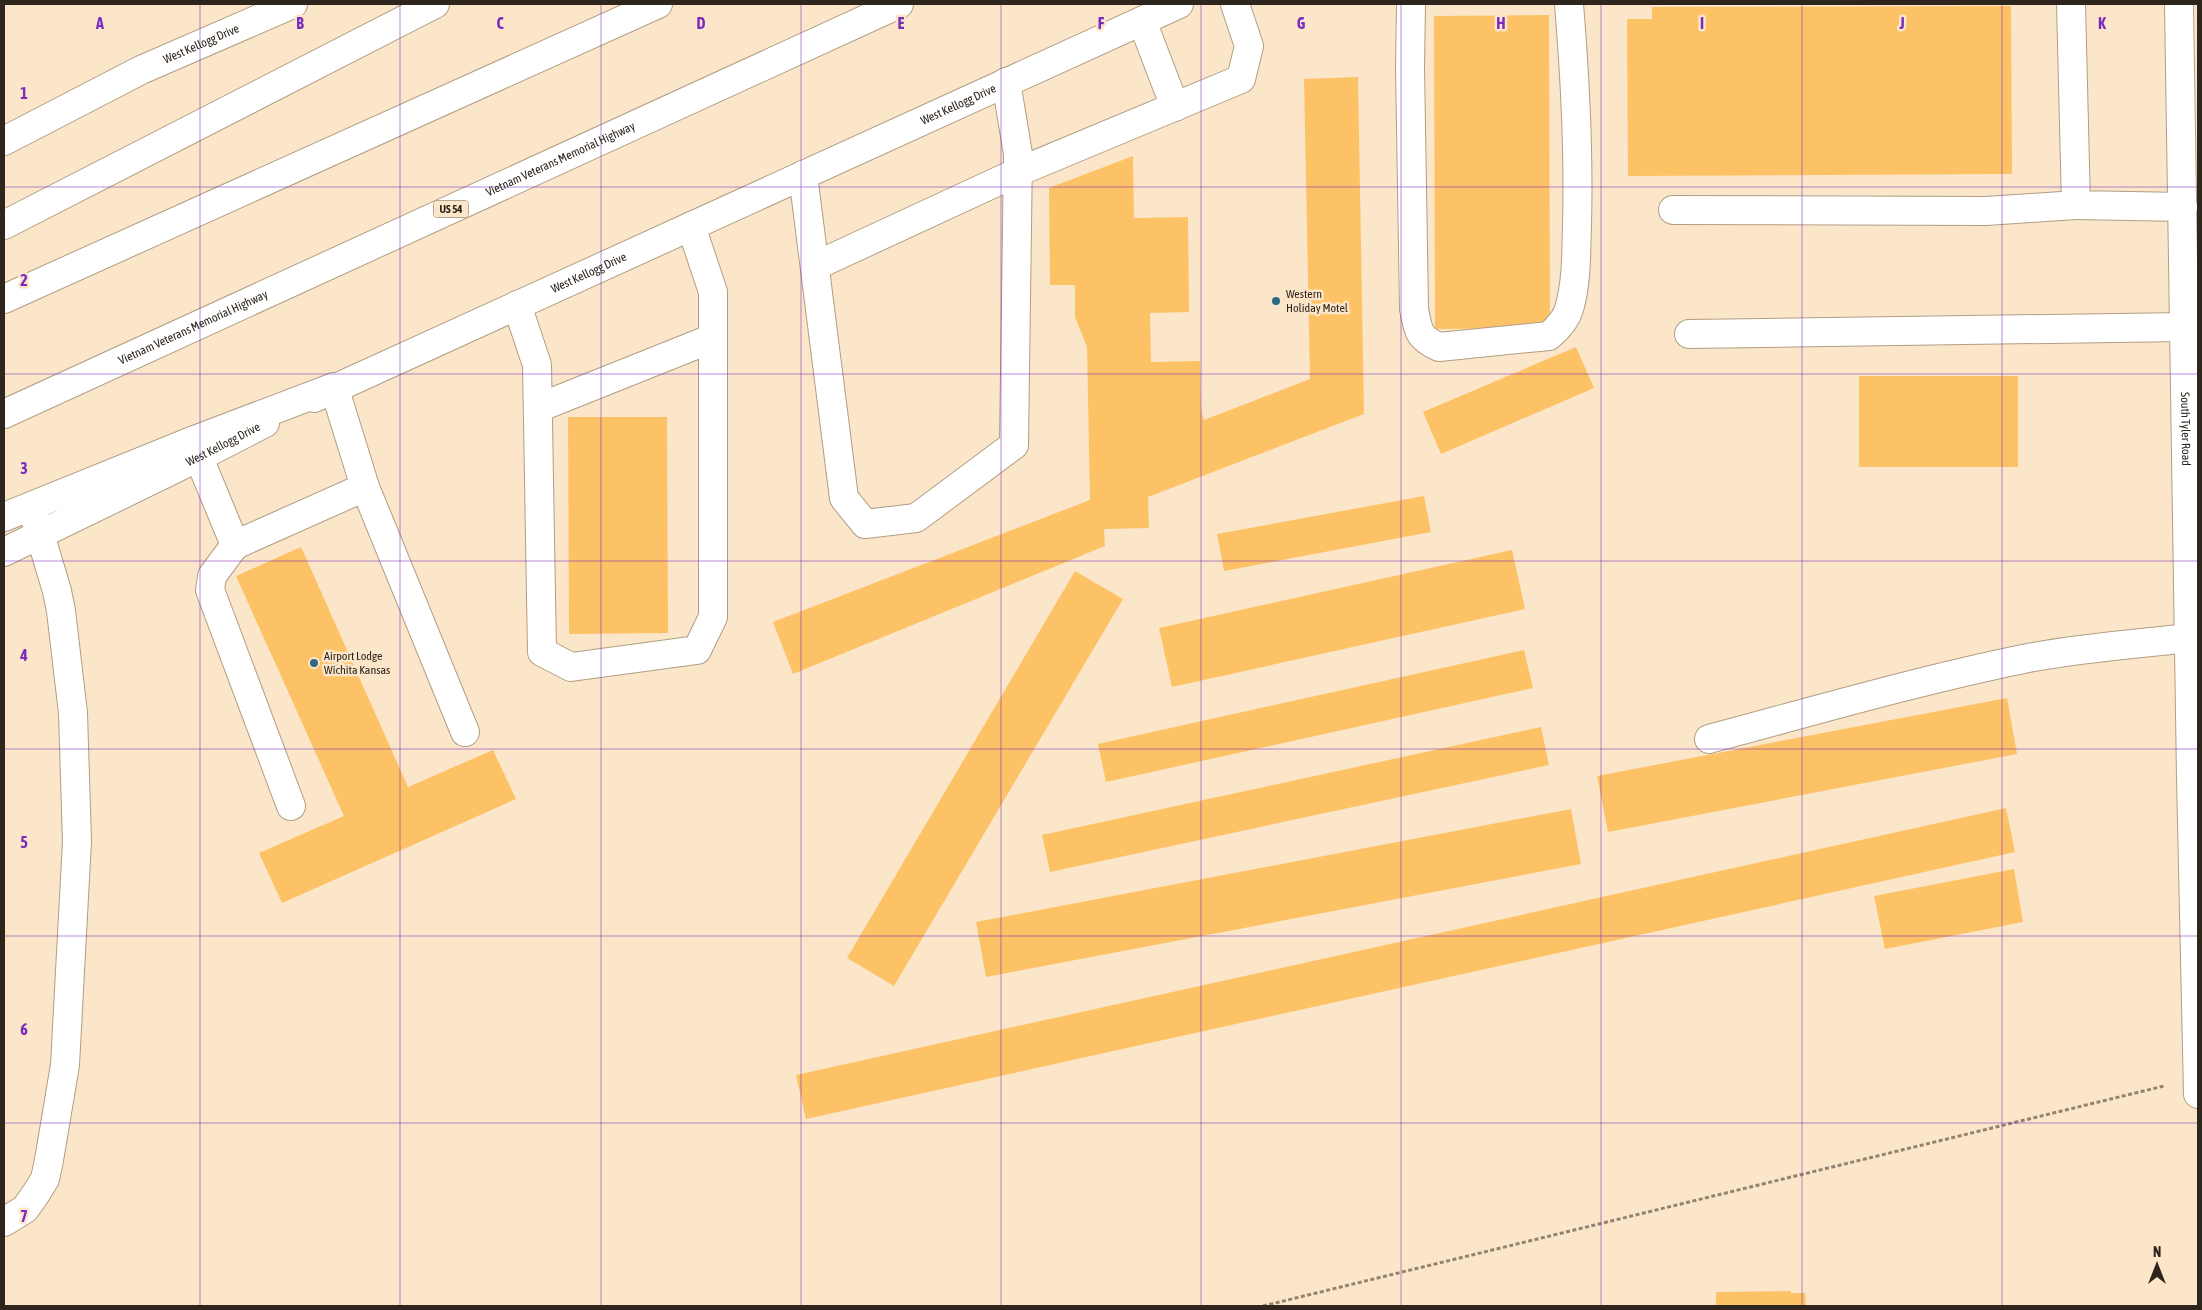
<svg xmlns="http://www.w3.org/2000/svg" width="2202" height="1310" viewBox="0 0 2202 1310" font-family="'Asap Condensed',sans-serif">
<rect width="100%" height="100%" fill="#fbe6ca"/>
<path fill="#fdc265" d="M2011,6L2012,174L1628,176L1627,19H1652V7Z
M1549,15L1550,328L1435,329L1434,16Z
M1358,77L1364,414L1148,497L1149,528L1104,529L1105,546L793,674L773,622L1090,500L1087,347L1075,317V285H1050L1049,188L1133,156L1134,218L1188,217L1189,312L1150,313L1151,362L1200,361L1201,411L1204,420L1310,379L1304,79Z
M1576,347L1594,388L1441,454L1423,412Z
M1859,376H2018V467H1859Z
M568,417H667L668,633L569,634Z
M1424,496L1431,532L1224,571L1217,534Z
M301,547L408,787L493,750L516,799L282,903L259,853L344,816L236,576Z
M1512,550L1525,609L1172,687L1159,628Z
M1075,571L1123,599L894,986L847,958Z
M1524,650L1533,688L1106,782L1098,744Z
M2007,698L2017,754L1608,832L1597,776Z
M1541,727L1549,765L1050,872L1042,835Z
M2006,808L2015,852L806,1119L796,1075Z
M1571,809L1581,864L986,977L976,922Z
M2014,869L2023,922L1885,949L1874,896Z
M1791,1291V1293H1805L1806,1306H1716V1292Z"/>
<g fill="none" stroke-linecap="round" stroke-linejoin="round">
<g stroke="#b19e83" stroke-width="30">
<g id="minor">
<path d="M1411,4L1410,66L1414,309C1418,330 1418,338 1439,347L1549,336C1557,329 1566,320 1569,309C1577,282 1576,253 1577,225C1579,152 1575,77 1569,4"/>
<path d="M2071,4L2076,205L2183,207"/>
<path id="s1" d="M2179,4L2191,777L2198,1094"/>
<path d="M1142,21L1175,107"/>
<path d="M803,175L844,498L865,524L916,518L1014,445L1018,154L1006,82"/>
<path d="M1673,210L1986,211L2076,205"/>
<path d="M815,266L1018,172L1241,79L1249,46L1235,4"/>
<path d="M517,305L537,365L542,652L571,667L697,650L713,617V292L691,226"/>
<path d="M1689,334L2184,327"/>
<path d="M538,408L713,338"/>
<path d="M192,441L235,545L365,487L334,387"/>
<path d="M365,487L465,732"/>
<path d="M235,545L212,576L210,590L291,806"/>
<path d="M1709,739C1814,711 1920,680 2028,658C2080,648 2135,644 2189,638"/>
<path d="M4,1222L25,1209L35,1195L45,1179L49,1160L65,1065L77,841L73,713L61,611L57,591L33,511"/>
</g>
</g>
<g stroke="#b19e83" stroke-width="30">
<g id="major">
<path id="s2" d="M4,141L141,70L293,4"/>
<path id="s3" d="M314,398L1179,4"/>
<path id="s4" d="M4,552L199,457L265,423"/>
</g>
</g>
<g stroke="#b19e83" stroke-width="30">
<g id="highway">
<path d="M4,225L435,4"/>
<path d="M4,299L658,4"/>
<path id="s5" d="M4,414L899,4"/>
<path d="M4,517L192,441L334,387"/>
</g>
</g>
<path stroke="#928471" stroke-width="3" stroke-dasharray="4 2.5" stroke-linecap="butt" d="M1263,1306L2164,1086"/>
<use href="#minor" stroke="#fff" stroke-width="28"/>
<use href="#major" stroke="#fff" stroke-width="28"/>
<use href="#highway" stroke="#fff" stroke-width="28"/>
</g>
<path fill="none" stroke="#7b2cbf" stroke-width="1" stroke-opacity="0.55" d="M200,4V1306M400,4V1306M601,4V1306M801,4V1306M1001,4V1306M1201,4V1306M1401,4V1306M1601,4V1306M1802,4V1306M2002,4V1306M4,187H2198M4,374H2198M4,561H2198M4,749H2198M4,936H2198M4,1123H2198"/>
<g fill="#2e6b82" stroke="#fbe6ca" stroke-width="2">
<circle cx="1276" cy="301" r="5"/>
<circle cx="314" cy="663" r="5"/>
</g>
<g text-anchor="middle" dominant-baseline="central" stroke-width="5" stroke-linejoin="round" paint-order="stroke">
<rect fill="#fbe6ca" stroke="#6c6050" stroke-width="1" x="433.5" y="200.5" width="35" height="17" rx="4"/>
<g font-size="11" font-weight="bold" fill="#2e261c">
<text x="451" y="209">US 54</text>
</g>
<g font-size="12" fill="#2e261c" stroke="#fbe6ca">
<text stroke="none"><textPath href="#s2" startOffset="220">West Kellogg Drive</textPath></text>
<text stroke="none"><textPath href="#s3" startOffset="708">West Kellogg Drive</textPath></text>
<text stroke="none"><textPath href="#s5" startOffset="612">Vietnam Veterans Memorial Highway</textPath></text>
<text stroke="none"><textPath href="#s3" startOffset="302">West Kellogg Drive</textPath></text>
<text stroke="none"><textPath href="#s5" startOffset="208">Vietnam Veterans Memorial Highway</textPath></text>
<text stroke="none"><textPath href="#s1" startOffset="425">South Tyler Road</textPath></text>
<text stroke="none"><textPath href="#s4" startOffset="244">West Kellogg Drive</textPath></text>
</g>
<g font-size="12" fill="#2e261c" stroke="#fbe6ca" text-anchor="start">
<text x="1286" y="294">Western<tspan x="1286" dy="14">Holiday Motel</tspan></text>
<text x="324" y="656">Airport Lodge<tspan x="324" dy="14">Wichita Kansas</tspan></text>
</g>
</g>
<g font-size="16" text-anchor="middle" font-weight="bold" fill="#7b2cbf" stroke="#fbe6ca" stroke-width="5" stroke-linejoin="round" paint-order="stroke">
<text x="100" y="29">A</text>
<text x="300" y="29">B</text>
<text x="500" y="29">C</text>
<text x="701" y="29">D</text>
<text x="901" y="29">E</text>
<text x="1101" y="29">F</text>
<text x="1301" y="29">G</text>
<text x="1501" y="29">H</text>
<text x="1702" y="29">I</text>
<text x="1902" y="29">J</text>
<text x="2102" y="29">K</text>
<text x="24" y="99">1</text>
<text x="24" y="286">2</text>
<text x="24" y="474">3</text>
<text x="24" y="661">4</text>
<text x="24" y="848">5</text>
<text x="24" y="1035">6</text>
<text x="24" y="1222">7</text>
</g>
<rect width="2202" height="1310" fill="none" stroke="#2e261c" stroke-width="10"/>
<g transform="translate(2157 1265)" stroke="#fbe6ca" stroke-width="4" paint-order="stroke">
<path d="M0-4L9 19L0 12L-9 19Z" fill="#2e261c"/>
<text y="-8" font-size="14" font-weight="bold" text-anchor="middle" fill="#2e261c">N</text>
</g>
</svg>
